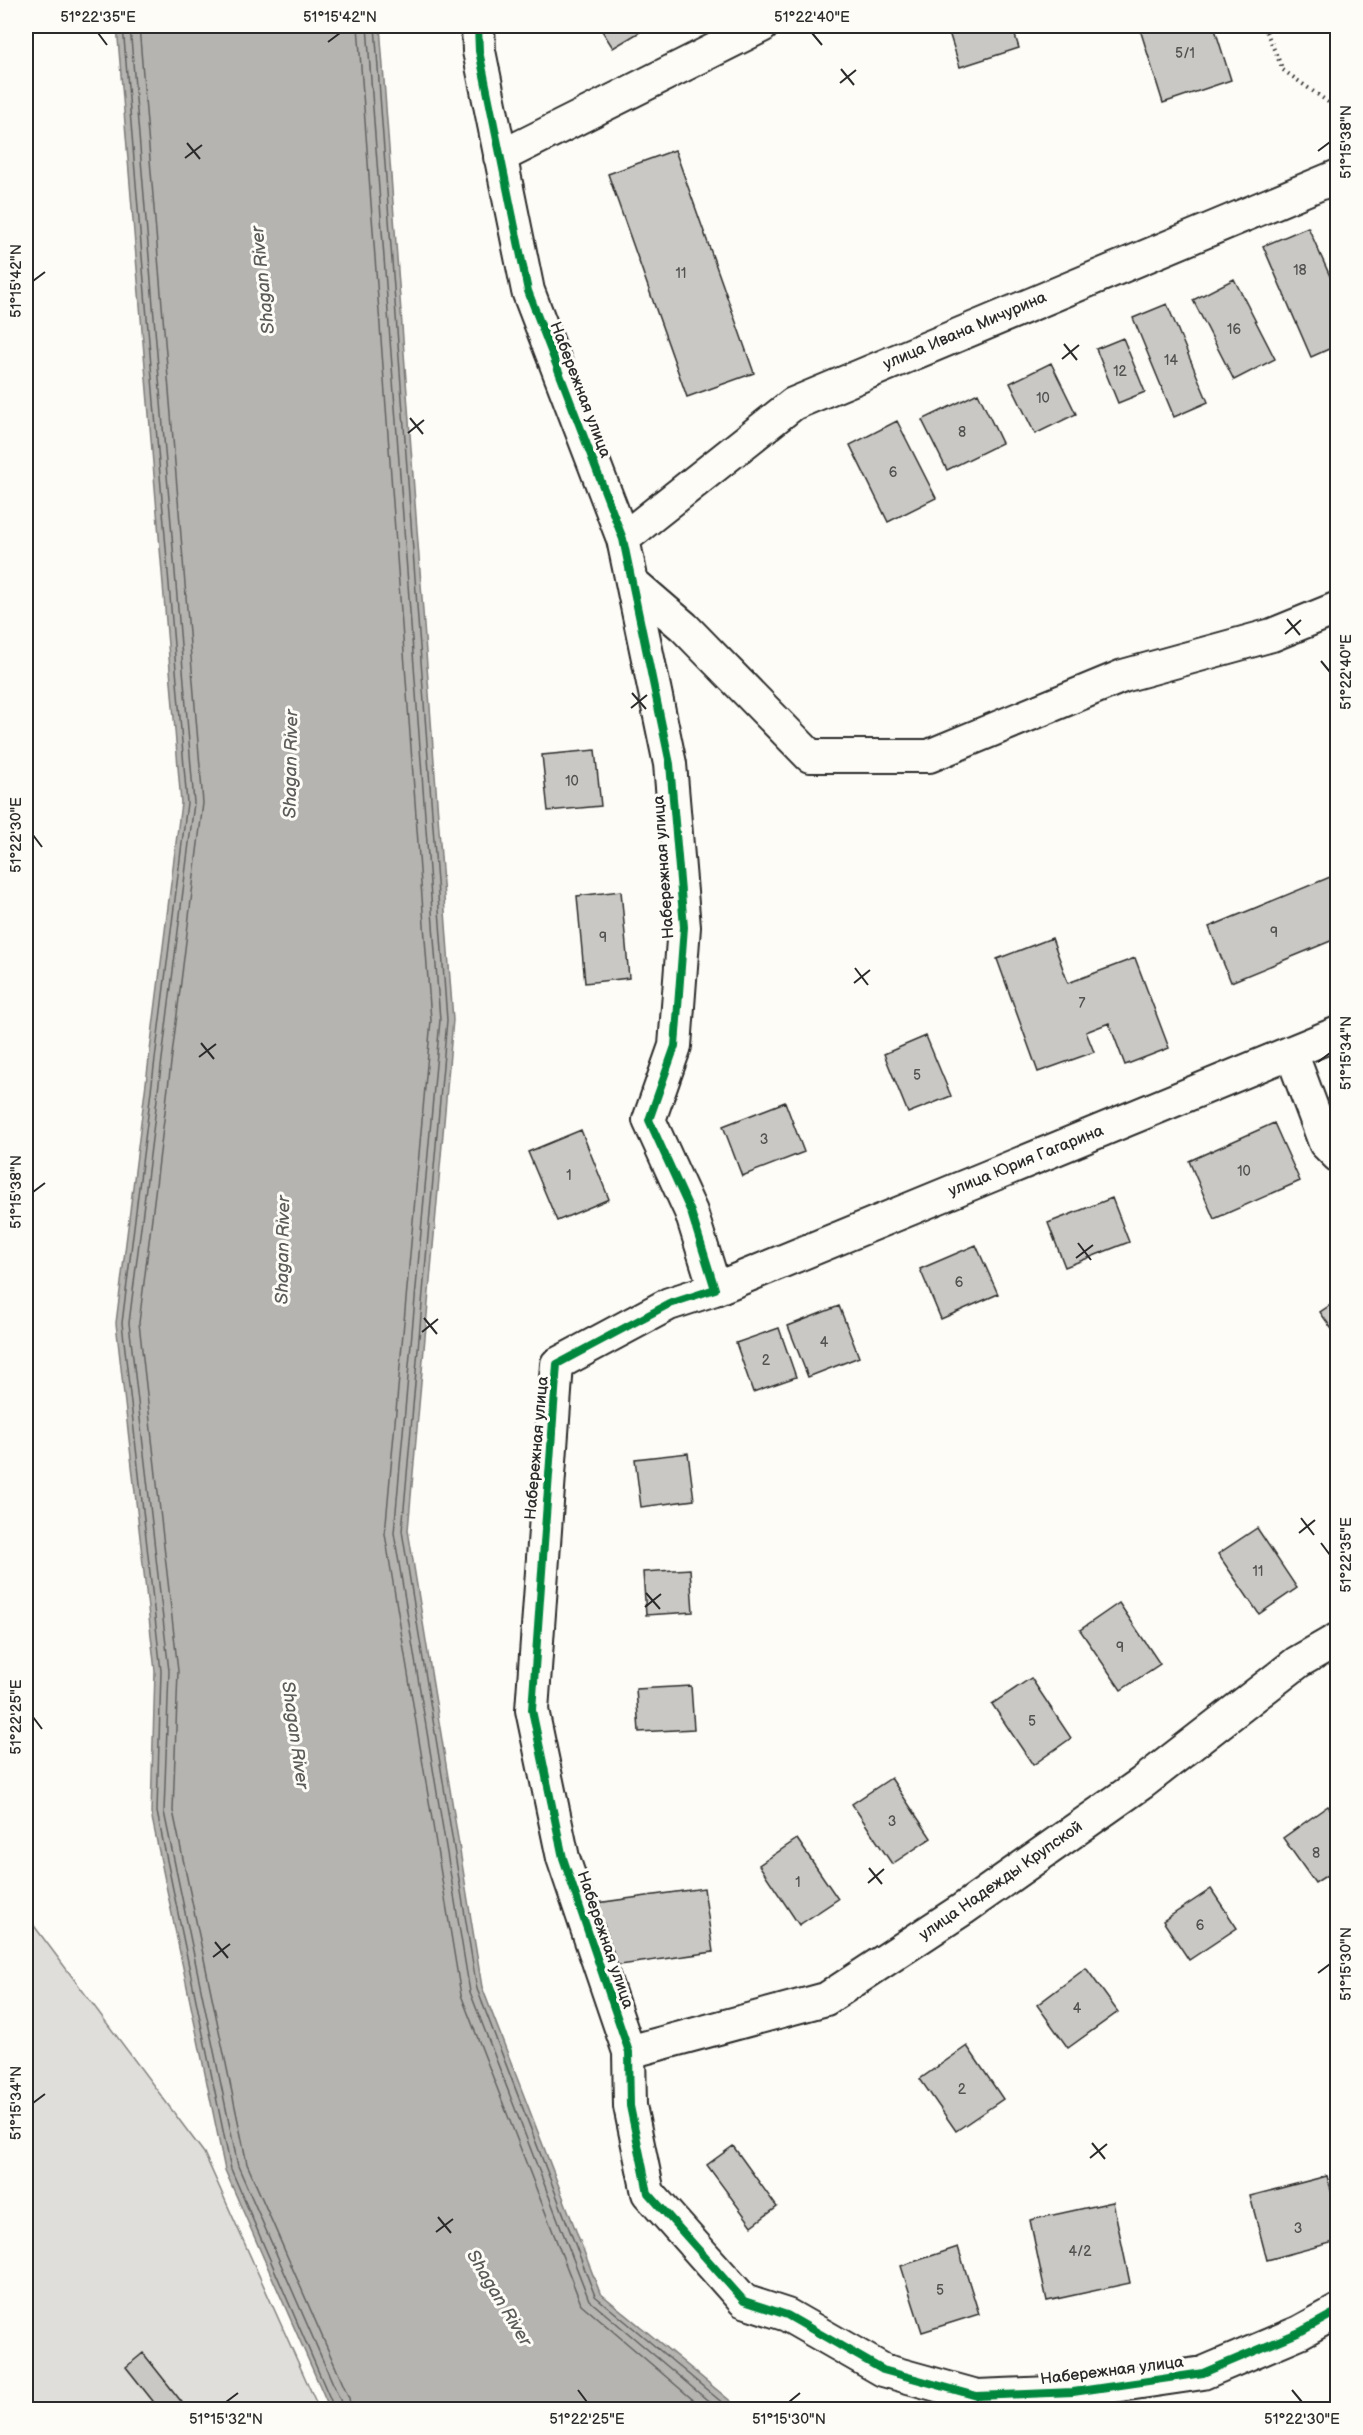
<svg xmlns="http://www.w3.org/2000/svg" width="1363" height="2435" viewBox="0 0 1363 2435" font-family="'Balsamiq Sans',sans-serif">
<rect width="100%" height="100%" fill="#fdfcf7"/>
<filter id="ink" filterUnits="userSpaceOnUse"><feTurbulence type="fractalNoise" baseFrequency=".0167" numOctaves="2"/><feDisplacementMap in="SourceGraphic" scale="12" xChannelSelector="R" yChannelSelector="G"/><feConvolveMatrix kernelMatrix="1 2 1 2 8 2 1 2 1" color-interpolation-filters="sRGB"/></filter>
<g filter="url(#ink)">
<path fill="#dfdeda" stroke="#858482" stroke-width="1.5" d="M26,1915L204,2153L319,2409H26Z"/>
<path fill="#b5b4b1" stroke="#7e7d7b" stroke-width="1.5" d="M117,26H380L453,1020L408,1530L482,1987L600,2293L740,2409H330L225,2170L151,1813L155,1671L116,1323L181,803Z"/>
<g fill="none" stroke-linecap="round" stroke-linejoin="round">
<path stroke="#626261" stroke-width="1.5" d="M123,26L187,803L122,1323L161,1671L157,1812L231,2169L335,2410
M130,26L194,803L129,1323L169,1671L164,1812L238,2166L341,2402L342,2410
M139,26L203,803L139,1323L178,1671L173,1811L247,2164L349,2398L351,2410
M358,26L431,1020L385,1534L461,1995L581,2304L705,2410
M367,26L440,1020L394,1533L470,1992L589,2300L719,2410
M375,26L447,1020L402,1531L477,1989L595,2296L731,2410"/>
</g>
<path fill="#c9c8c4" stroke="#2b2b2b" stroke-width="1.5" d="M599,26H650L613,48Z
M947,26H1012L1019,48L960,67Z
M1139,26H1214L1231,80L1163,103Z
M675,150L754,373L687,397L608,174Z
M1308,227L1338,294V345L1311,357L1263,246Z
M1234,279L1275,359L1234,380L1193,300Z
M1167,304L1208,402L1174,417L1133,318Z
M1123,338L1145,392L1118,403L1096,349Z
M1051,363L1076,414L1035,434L1010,383Z
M978,393L1002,443L947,470L922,420Z
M897,421L936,498L888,522L850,445Z
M595,750L601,806L548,811L542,755Z
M1335,875L1338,882V938L1231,982L1209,927Z
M621,891L629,978L585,983L577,896Z
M1052,938L1068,983L1135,958L1169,1048L1125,1065L1109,1023L1086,1032L1094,1052L1038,1072L997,959Z
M926,1036L951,1096L908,1113L884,1054Z
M785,1102L804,1152L742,1176L723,1126Z
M1274,1123L1300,1181L1214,1219L1189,1161Z
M581,1130L609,1199L557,1221L528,1152Z
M1112,1198L1129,1242L1065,1267L1048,1223Z
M976,1245L998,1294L941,1319L920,1269Z
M1338,1300V1338L1320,1312Z
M839,1306L859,1357L808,1377L788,1326Z
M779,1328L796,1377L753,1392L736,1343Z
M688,1453L694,1500L641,1507L635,1459Z
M1257,1528L1297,1588L1259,1614L1218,1554Z
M690,1569L693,1612L646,1615L643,1572Z
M1119,1603L1160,1664L1121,1690L1080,1630Z
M1031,1678L1071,1738L1033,1765L992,1704Z
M691,1686L694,1729L639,1732L636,1689Z
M891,1778L931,1838L892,1864L852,1804Z
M1328,1806L1338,1819V1868L1315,1883L1283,1838Z
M797,1839L838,1899L799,1925L759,1865Z
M704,1888L713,1952L606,1967L597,1903Z
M1211,1889L1237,1928L1189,1960L1163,1921Z
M1086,1968L1118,2012L1068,2048L1037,2005Z
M967,2046L1003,2099L956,2131L920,2079Z
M733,2146L777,2207L752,2226L707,2165Z
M1327,2176L1338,2215V2241L1267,2260L1250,2196Z
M1113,2202L1130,2283L1047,2301L1030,2220Z
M958,2247L979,2314L922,2332L901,2266Z
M143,2353L184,2405L178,2410H160L126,2367Z"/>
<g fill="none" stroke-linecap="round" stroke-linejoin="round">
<g stroke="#2b2b2b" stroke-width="36">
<path id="minor" d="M478,26L479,51L528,291L623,539L670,764L684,927L675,1046L649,1120L691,1212L715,1289L669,1304L557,1364L532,1710L563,1858L629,2052L630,2106L648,2193L744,2301L787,2315L883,2370L977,2396L1073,2392L1203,2373L1300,2332L1338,2311
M500,157L762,26
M623,539L793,404L1338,176
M633,583L684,627L810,756H929L1123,676L1272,635L1338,608
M1291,1052L1325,1143L1338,1156
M715,1289L1338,1033
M629,2052L826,1999L963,1909L1142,1783L1298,1662L1338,1639"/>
</g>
<path stroke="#2b2b2b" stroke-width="4" stroke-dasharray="1.5 4.5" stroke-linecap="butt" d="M1264,26L1283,70L1338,109"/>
<use href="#minor" stroke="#fdfcf7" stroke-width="32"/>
<g stroke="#fdfcf7" stroke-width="11">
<path id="cycleway" d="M478,26L479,51L528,291L623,539L670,764L684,927L675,1046L649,1120L691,1212L715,1289L669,1304L557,1364L532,1710L563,1858L629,2052L630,2106L648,2193L744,2301L787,2315L883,2370L977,2396L1073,2392L1203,2373L1300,2332L1338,2311"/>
</g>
<use href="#cycleway" stroke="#00873e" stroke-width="8"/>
</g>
</g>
<path fill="none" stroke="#2b2b2b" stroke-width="2" d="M98,33L107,45M812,33L822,45M328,42L340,33M841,69L854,85M840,83L856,70M187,143L200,159M1318,151L1330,142M185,158L202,145M33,281L45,272M1064,344L1077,360M1062,359L1079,345M410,418L423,434M408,433L424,420M1287,619L1300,635M1285,634L1301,620M1321,661L1330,672M632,693L646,709M631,708L647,695M33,835L42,847M855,968L868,985M854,983L870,970M201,1043L214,1059M199,1057L216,1044M1318,1062L1330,1053M33,1192L45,1183M1078,1243L1091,1260M1076,1258L1093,1245M424,1318L437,1334M422,1332L438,1319M1301,1518L1314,1535M1299,1533L1315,1520M1321,1543L1330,1555M646,1593L660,1609M645,1607L661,1594M33,1717L42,1729M869,1868L882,1884M868,1883L884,1869M215,1942L228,1958M213,1957L230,1944M1318,1973L1330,1964M33,2103L45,2094M1092,2143L1105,2159M1090,2158L1107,2144M438,2217L451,2233M436,2232L453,2219M578,2390L587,2402M1292,2390L1302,2402M226,2402L238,2393M789,2402L800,2393"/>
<g text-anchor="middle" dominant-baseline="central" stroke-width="6" stroke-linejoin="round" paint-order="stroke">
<g font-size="14" fill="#525251">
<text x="1185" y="53">5/1</text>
<text x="1300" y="270">18</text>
<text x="681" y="273">11</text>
<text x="1234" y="329">16</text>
<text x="1171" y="360">14</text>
<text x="1120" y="371">12</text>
<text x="1043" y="398">10</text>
<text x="962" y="432">8</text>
<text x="893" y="472">6</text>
<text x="572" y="781">10</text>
<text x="1274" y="932">9</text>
<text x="603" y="937">9</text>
<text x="1082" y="1003">7</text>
<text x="917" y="1075">5</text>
<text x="764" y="1139">3</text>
<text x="1244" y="1171">10</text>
<text x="569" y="1175">1</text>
<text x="959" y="1282">6</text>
<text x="824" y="1342">4</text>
<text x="766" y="1360">2</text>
<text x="1258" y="1571">11</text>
<text x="1120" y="1647">9</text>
<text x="1032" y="1721">5</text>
<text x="892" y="1821">3</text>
<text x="1316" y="1853">8</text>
<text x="798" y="1882">1</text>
<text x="1200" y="1925">6</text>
<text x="1077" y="2008">4</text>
<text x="962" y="2089">2</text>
<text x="1298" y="2228">3</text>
<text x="1080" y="2251">4/2</text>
<text x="940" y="2290">5</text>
</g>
<g font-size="16" fill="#2b2b2b" stroke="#fdfcf7">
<text transform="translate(965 331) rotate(-23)">улица Ивана Мичурина</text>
<text transform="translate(580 390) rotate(69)">Набережная улица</text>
<text transform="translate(664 867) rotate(-94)">Набережная улица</text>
<text transform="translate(1026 1161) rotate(-22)">улица Юрия Гагарина</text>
<text transform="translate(537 1448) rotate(-85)">Набережная улица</text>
<text transform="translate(1001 1881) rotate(-35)">улица Надежды Крупской</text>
<text transform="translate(605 1940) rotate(71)">Набережная улица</text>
<text transform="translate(1112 2371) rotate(-7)">Набережная улица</text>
</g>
<g font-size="18" font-style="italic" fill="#5b5b5a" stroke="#fdfcf7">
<text transform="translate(263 280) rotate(-96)">Shagan River</text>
<text transform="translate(291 764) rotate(-89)">Shagan River</text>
<text transform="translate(283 1250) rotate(-89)">Shagan River</text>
<text transform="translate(295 1735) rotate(82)">Shagan River</text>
<text transform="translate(499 2298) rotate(59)">Shagan River</text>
</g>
</g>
<rect width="1363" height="2435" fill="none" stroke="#fdfcf7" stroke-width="66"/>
<rect x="33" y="33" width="1297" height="2369" fill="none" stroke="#2b2b2b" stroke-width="2"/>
<g font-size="15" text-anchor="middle" fill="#2b2b2b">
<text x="98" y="22">51°22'35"E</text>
<text x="340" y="22">51°15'42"N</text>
<text x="812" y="22">51°22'40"E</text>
<text transform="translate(1346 142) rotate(-90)" y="5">51°15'38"N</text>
<text transform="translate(16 281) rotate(-90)" y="5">51°15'42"N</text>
<text transform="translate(1346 672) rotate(-90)" y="5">51°22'40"E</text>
<text transform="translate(16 835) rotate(-90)" y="5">51°22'30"E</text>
<text transform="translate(1346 1053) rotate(-90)" y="5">51°15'34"N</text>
<text transform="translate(16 1192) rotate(-90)" y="5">51°15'38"N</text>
<text transform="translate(1346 1555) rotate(-90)" y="5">51°22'35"E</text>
<text transform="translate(16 1717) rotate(-90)" y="5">51°22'25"E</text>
<text transform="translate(1346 1964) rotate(-90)" y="5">51°15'30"N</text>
<text transform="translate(16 2103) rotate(-90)" y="5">51°15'34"N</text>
<text x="226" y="2424">51°15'32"N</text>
<text x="587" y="2424">51°22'25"E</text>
<text x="789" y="2424">51°15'30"N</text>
<text x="1302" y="2424">51°22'30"E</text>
</g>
</svg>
